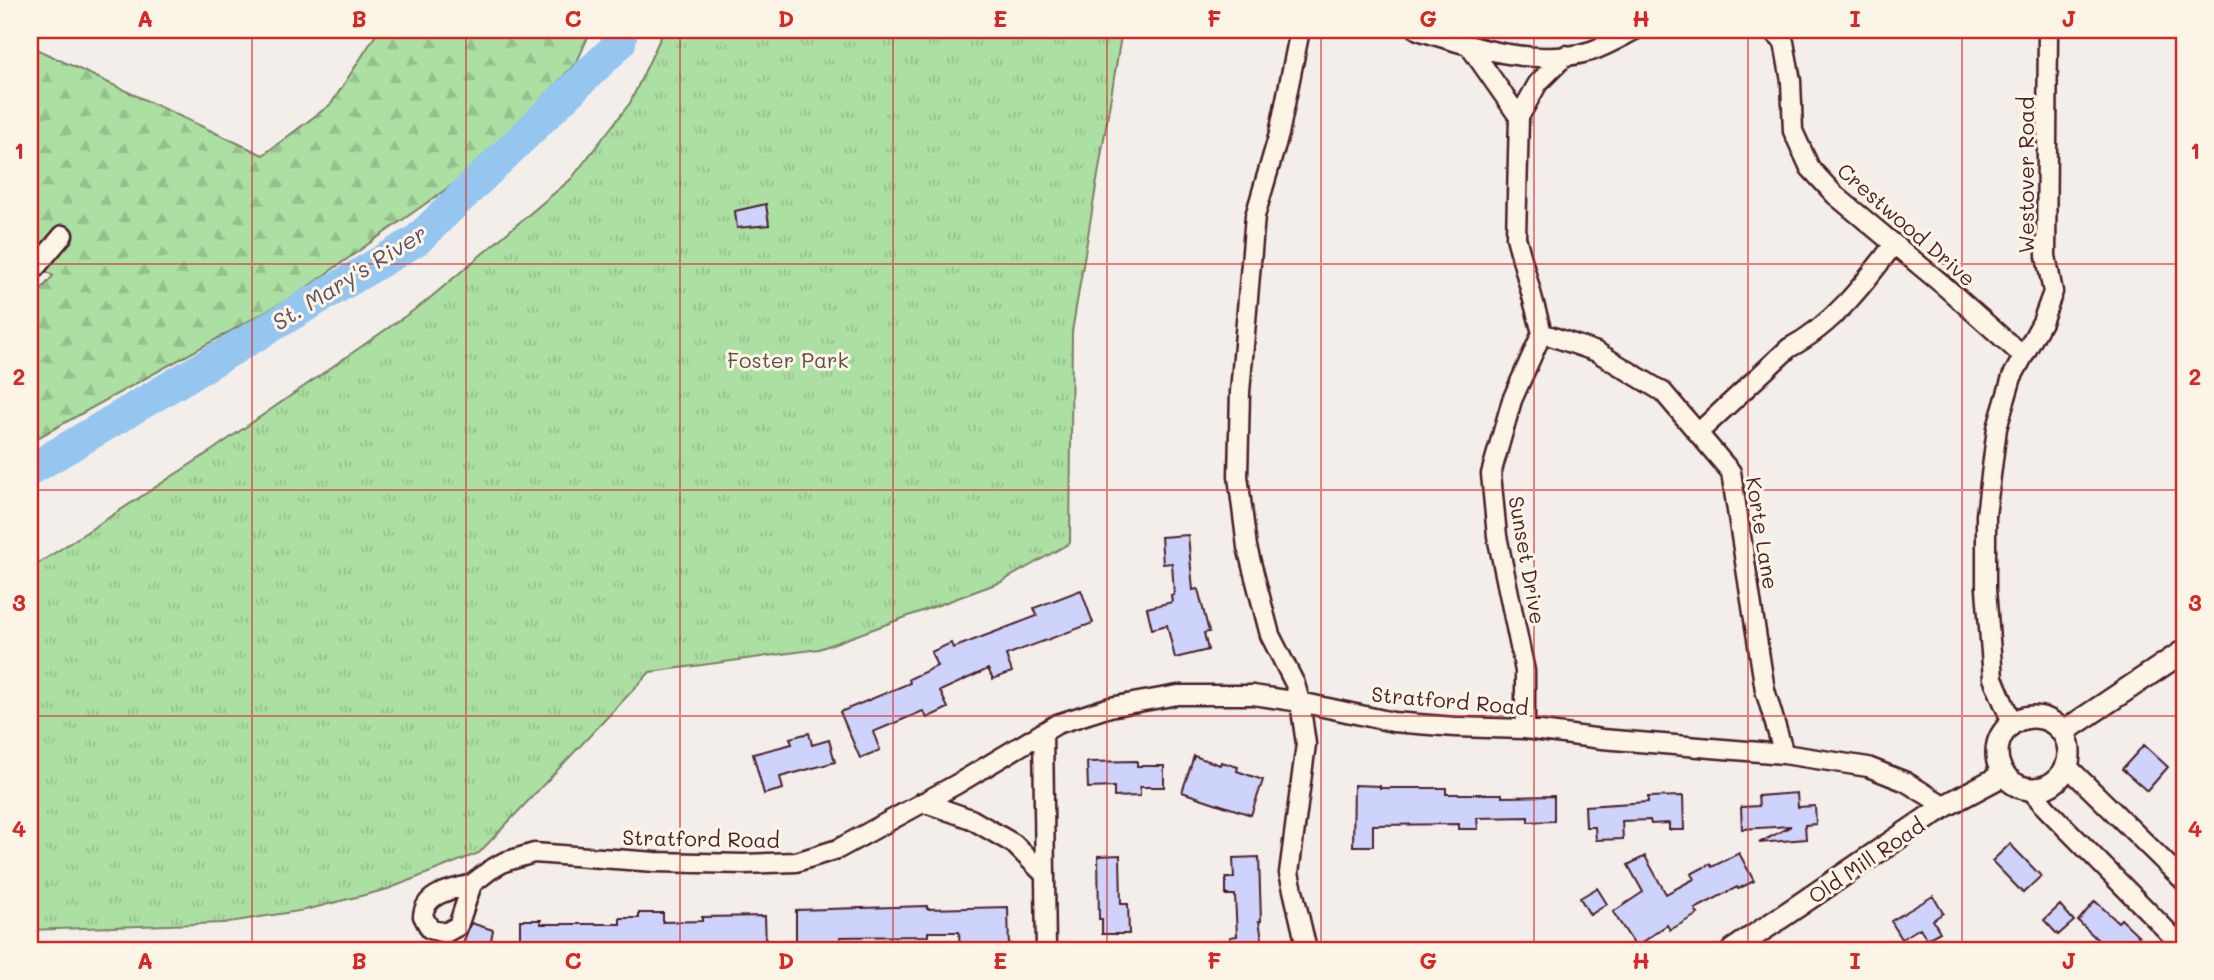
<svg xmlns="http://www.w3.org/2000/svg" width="2214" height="980" viewBox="0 0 2214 980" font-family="Mali,sans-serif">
<defs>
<pattern id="forest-firs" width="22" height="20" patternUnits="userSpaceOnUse" patternTransform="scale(1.75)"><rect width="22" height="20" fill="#abe0a2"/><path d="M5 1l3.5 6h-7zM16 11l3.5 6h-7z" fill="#95c08c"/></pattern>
<pattern id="park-tufts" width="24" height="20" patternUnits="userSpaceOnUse" patternTransform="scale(1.75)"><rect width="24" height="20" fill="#abe0a2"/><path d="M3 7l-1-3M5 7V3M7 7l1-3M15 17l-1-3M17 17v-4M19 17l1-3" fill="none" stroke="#95c08c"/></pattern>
</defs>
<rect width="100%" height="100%" fill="#f3eee9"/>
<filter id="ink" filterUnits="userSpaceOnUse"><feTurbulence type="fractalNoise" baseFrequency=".0143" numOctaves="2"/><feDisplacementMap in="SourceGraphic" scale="14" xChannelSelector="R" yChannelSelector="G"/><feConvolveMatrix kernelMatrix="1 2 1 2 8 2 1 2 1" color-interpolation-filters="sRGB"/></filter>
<g filter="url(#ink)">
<path fill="url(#forest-firs)" stroke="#7a8066" stroke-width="2" d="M379,30H591L577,62L479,166L296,295L30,442V302L53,276L30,260V46L263,155L331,104Z"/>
<path fill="url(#park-tufts)" stroke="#7a8066" stroke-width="2" d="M664,30H1122L1072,332L1070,543L1001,582L819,649L650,672L479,853L388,889L305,910L223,923L30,930V569L214,449L424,303L571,179L630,103Z"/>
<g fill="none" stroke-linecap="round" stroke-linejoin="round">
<path stroke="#94c6f0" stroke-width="32" d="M30,470L417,240L620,43L622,30"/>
</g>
<path fill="#ced3fb" stroke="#4a1f2b" stroke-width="2" d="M766,204L769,225L737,228L735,211Z
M1188,535L1193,590L1198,589L1209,632L1204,633L1208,650L1175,658L1167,625L1152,629L1147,608L1172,602L1171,595H1174L1172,563L1163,564L1161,537Z
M1081,590L1093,623L1006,655L1012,672L993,679L988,669L940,691L948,708L927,718L923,711L873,732L880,750L860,758L840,712L910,683L909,679L937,666L931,652L951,643L953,648L1037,616L1034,608Z
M809,733L812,745L829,740L835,762L780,777L783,789L764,794L753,754L792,744L790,738Z
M2144,745L2168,767L2147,791L2122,769Z
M1194,756L1220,765L1221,762L1238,767L1237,771L1263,780L1251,815L1182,792Z
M1137,761V766H1164V787H1140V796L1114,797V787L1088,788L1087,762Z
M1354,785L1380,786V788H1446V794H1502V797L1554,796V821L1528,822V817L1477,818L1478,829H1459V824L1373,825V846H1353Z
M1797,793L1798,807L1815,806L1816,824L1805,825L1806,839L1759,843L1791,826L1742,829L1741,807L1759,806L1758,796Z
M1683,796L1684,830H1669V823L1651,824L1650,820L1622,821L1623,839L1596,840L1595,827H1586L1585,806L1648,802V797Z
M2010,844L2041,876L2023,893L1992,861Z
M1739,853L1754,881L1738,889L1737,887L1695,909L1698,914L1670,930L1667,925L1636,947L1613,912L1643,892L1628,865L1645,856L1666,894L1694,879L1691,874L1710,864L1712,867Z
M1120,855L1121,904H1128L1129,934H1102V919H1099L1098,856Z
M1259,857L1261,921H1259L1264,950H1232L1230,937L1237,936L1235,895H1226V878H1234L1233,858Z
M1597,888L1607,904L1590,915L1580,898Z
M1933,896L1943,913L1933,920L1940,932L1927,939L1920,928L1902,939L1891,921Z
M2095,901L2118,922L2121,919L2139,936L2136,940L2147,950H2109L2100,942L2078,921Z
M2060,905L2074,921L2058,935L2044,920Z
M927,906V909L1008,907L1009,950H960L959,932H928V936L840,937V950H796V910Z
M639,913H663V922L702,921V917L765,916L766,946H722V950H520V920H541V924H620V918H639Z
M471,923L493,930L489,950H460Z"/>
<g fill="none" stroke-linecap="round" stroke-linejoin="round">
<g stroke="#4a1f2b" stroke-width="23">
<path id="minor" d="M1300,30L1279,134L1255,216L1240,392L1238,476L1247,547L1270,635L1295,684L1300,702L1306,744L1289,873L1307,950
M1418,30C1471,47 1536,68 1591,51C1606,46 1621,37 1635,30
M1771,30L1784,42L1791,81L1793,131L1810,168L1835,195L1942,284L2023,356
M1470,47L1519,117L1516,237L1542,333L1512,400L1491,474L1497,536L1525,671V729
M1519,117L1538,83L1566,55
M30,274L63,235
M1542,333L1597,352L1663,392L1731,472L1765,690L1784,754
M1699,432L1789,348C1833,325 1865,283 1894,244
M2012,723L1993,678L1986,589V515L1997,428L2012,377L2042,322L2053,292L2046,256L2048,30
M1043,732L1046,950
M2067,766L2184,881
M2031,790L2047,809L2184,948
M923,802L971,819L1014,844L1045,875
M472,884L490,870L504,862L534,853L655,862L744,864L796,862L838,849L957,784L1057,724L1110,707L1178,695H1253L1300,702L1393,722L1455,727L1525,729L1602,739L1784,754L1868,767L1906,782L1945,806
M472,884L458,926L445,933L430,929L423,916C425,892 453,890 472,884Z"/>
</g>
<g stroke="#4a1f2b" stroke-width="26">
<path id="major" d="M1997 753a36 36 0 1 1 72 0a36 36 0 1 1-72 0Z
M2063,732L2184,651
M1733,950L1945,806L2003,775"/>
</g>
<use href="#minor" stroke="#fcf5e5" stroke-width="18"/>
<use href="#major" stroke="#fcf5e5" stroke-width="21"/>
</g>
</g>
<path fill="none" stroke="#d62828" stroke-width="2" stroke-opacity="0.55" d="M252,30V950M466,30V950M680,30V950M893,30V950M1107,30V950M1321,30V950M1534,30V950M1748,30V950M1962,30V950M30,264H2184M30,490H2184M30,716H2184"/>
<g text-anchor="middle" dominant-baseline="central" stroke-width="6" stroke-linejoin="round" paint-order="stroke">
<g font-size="21" fill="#4a1f2b" stroke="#fcf5e5">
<text transform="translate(2025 175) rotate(-90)">Westover Road</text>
<text transform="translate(1907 224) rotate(41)">Crestwood Drive</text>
<text transform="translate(1763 533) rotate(81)">Korte Lane</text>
<text transform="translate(1528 560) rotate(80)">Sunset Drive</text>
<text transform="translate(1450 700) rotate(5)">Stratford Road</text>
<text transform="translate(701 838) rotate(1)">Stratford Road</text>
<text transform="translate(1866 860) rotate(-34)">Old Mill Road</text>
</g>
<g font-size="21" fill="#624f49" stroke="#fcf5e5">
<text x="788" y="359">Foster Park</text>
</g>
<g font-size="23" font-style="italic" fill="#605166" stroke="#fcf5e5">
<text transform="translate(349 277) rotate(-32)">St. Mary's River</text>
</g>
</g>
<rect width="2214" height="980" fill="none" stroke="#fcf5e5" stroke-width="77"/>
<rect x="38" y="38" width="2138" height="904" fill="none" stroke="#d62828" stroke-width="2.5"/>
<g font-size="23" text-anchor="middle" font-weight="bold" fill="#d62828">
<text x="145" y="27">A</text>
<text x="359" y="27">B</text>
<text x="573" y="27">C</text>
<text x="786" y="27">D</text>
<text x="1000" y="27">E</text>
<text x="1214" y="27">F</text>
<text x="1428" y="27">G</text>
<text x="1641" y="27">H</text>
<text x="1855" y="27">I</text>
<text x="2069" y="27">J</text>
<text x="19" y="159">1</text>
<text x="2195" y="159">1</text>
<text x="19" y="385">2</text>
<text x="2195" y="385">2</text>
<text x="19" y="611">3</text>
<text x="2195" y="611">3</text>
<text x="19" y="837">4</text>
<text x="2195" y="837">4</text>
<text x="145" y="969">A</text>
<text x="359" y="969">B</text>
<text x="573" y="969">C</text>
<text x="786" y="969">D</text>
<text x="1000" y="969">E</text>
<text x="1214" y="969">F</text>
<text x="1428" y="969">G</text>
<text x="1641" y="969">H</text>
<text x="1855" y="969">I</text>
<text x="2069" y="969">J</text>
</g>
</svg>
